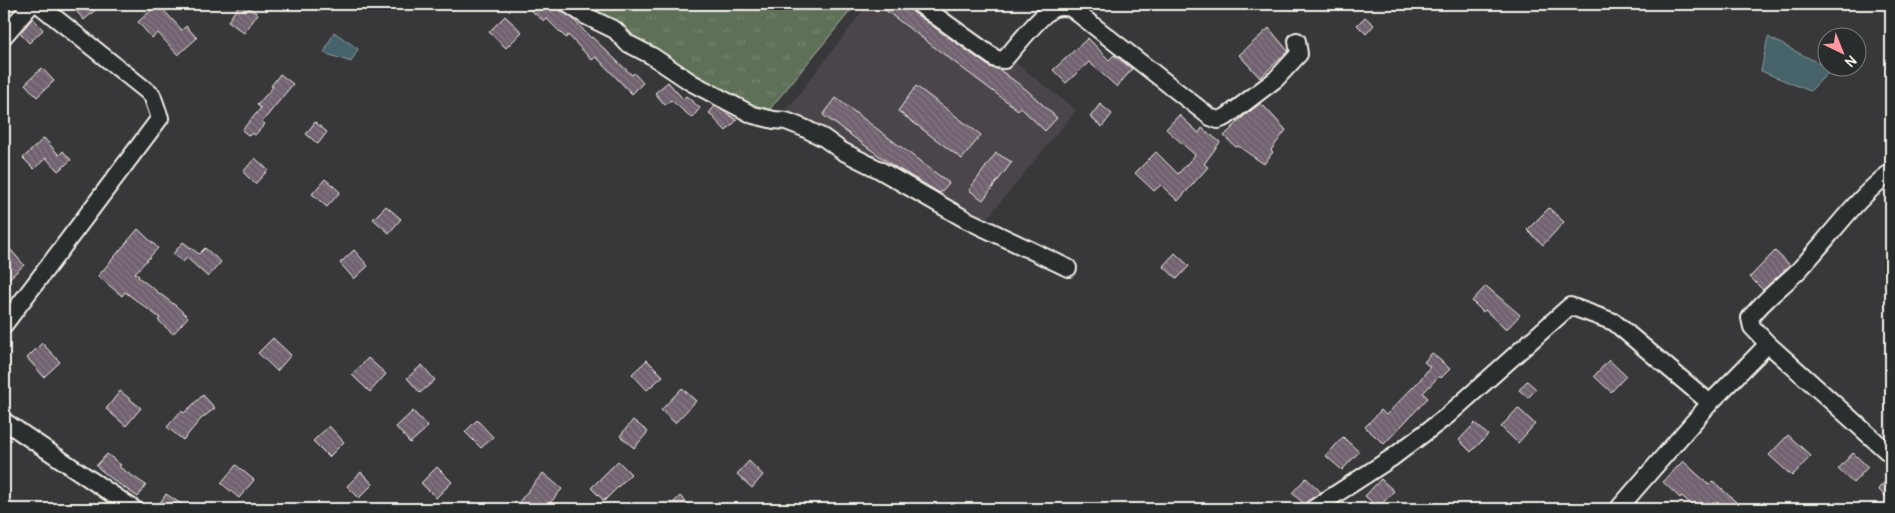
<svg xmlns="http://www.w3.org/2000/svg" width="1895" height="513" viewBox="0 0 1895 513" font-family="Pangolin,sans-serif">
<defs>
<pattern id="grass-tufts" width="24" height="20" patternUnits="userSpaceOnUse" patternTransform="scale(1.25)"><rect width="24" height="20" fill="#5f7058"/><path d="M3 7l-1-3M5 7V3M7 7l1-3M15 17l-1-3M17 17v-4M19 17l1-3" fill="none" stroke="#778570"/></pattern>
<pattern id="building-back-hatch" width="6" height="6" patternUnits="userSpaceOnUse" patternTransform="scale(1.25)"><rect width="6" height="6" fill="#70626f"/><path d="M-1 5l2 2M0 0l6 6M5-1l2 2" fill="none" stroke="#857984"/></pattern>
</defs>
<rect width="100%" height="100%" fill="#38383b"/>
<filter id="ink" filterUnits="userSpaceOnUse"><feTurbulence type="fractalNoise" baseFrequency=".02" numOctaves="2"/><feDisplacementMap in="SourceGraphic" scale="10" xChannelSelector="R" yChannelSelector="G"/><feConvolveMatrix kernelMatrix="1 2 1 2 8 2 1 2 1" color-interpolation-filters="sRGB"/></filter>
<g filter="url(#ink)">
<path fill="#49454b" d="M868,4H940L1076,110L982,225L786,111Z"/>
<path fill="url(#grass-tufts)" stroke="#aab0a0" d="M578,4H856L765,115Z"/>
<path fill="#47636b" stroke="#8c9c9d" d="M334,32L358,49L351,62L324,53Z
M1768,37L1828,68L1832,69L1810,91L1761,71Z"/>
<path fill="url(#building-back-hatch)" stroke="#f4f1e8" d="M70,4H102L84,20Z
M158,4L182,30L186,26L197,38L178,55L158,33L152,38L138,22Z
M240,4H243L258,14L244,33L228,21Z
M523,4H556L562,12L572,18L591,38L592,37L617,61L632,75L634,73L643,83L632,94L596,57L592,60L568,35L566,38L546,18L544,21Z
M877,4H909L913,12L990,67L1000,70L1028,91L1057,118L1045,131L1020,107L1018,110Z
M505,16L522,32L506,48L489,32Z
M1365,17L1374,25L1366,34L1357,25Z
M33,18L43,30L29,43L20,33Z
M1269,28L1288,51L1260,78L1239,55Z
M1088,38L1109,60L1114,55L1132,69L1117,87L1089,62L1066,83L1053,70Z
M42,68L54,81L37,97L25,84Z
M280,74L293,84L262,122L265,124L255,135L252,133L249,136L242,130L261,108L257,105L273,87L271,86Z
M668,82L683,99L686,96L700,108L692,118L671,100L665,105L655,93Z
M916,86L981,135L962,159L898,111Z
M836,98L949,183L940,193L892,165L823,115Z
M1261,103L1286,130L1271,150L1273,152L1264,164L1238,146L1236,147L1224,136L1244,116Z
M1100,104L1112,114L1102,127L1090,117Z
M715,106L737,120L726,131L709,113Z
M1179,115L1199,133L1202,128L1220,142L1204,164L1208,167L1178,201L1161,185L1154,191L1135,173L1156,152L1178,174L1195,155L1166,129Z
M315,122L327,132L318,144L306,134Z
M44,138L59,155L63,151L71,160L58,171L46,158L34,169L23,158Z
M996,153L1012,162L983,200L969,190Z
M255,158L268,170L255,184L243,172Z
M325,179L340,192L327,207L312,194Z
M386,206L401,219L389,233L373,219Z
M1549,208L1564,222L1543,245L1527,230Z
M138,229L158,248L135,273L139,276L138,277L176,306L188,317L173,334L158,320L160,318L125,292L122,296L98,276Z
M183,242L199,254L205,248L221,262L208,277L187,258L183,262L173,254Z
M10,249L24,265L4,283V254Z
M354,250L368,266L354,279L340,263Z
M1775,251L1790,265L1763,290L1750,277Z
M1175,253L1189,266L1177,279L1163,266Z
M1486,286L1520,315L1506,330L1485,310L1483,312L1472,301Z
M273,338L291,355L277,371L258,353Z
M42,343L60,362L44,377L27,358Z
M1432,353L1450,369L1441,378L1439,376L1423,393L1428,398L1384,444L1365,427L1381,410L1386,415L1419,381L1430,367L1424,362Z
M368,358L386,374L370,392L352,375Z
M647,360L663,376L647,390L632,374Z
M1609,360L1626,376L1611,392L1594,376Z
M422,365L435,380L420,393L407,378Z
M1527,381L1536,389L1528,398L1519,390Z
M682,388L696,401L675,423L661,410Z
M120,391L141,408L126,426L106,409Z
M203,395L215,408L201,419L183,440L167,427L181,411L184,413Z
M1518,408L1535,424L1518,443L1501,427Z
M413,411L428,427L410,443L396,427Z
M477,420L493,437L481,448L465,432Z
M633,420L648,432L634,448L620,436Z
M1475,423L1488,435L1471,452L1459,440Z
M329,426L344,442L329,457L313,441Z
M1788,435L1811,456L1792,476L1769,455Z
M1343,437L1359,452L1342,470L1326,456Z
M1853,453L1868,467L1853,483L1838,469Z
M107,454L121,465L119,467L146,485L138,497L116,482L96,466Z
M618,461L631,474L604,501L591,488Z
M749,461L763,475L752,488L737,474Z
M1683,461L1709,485L1713,481L1736,502L1729,509H1696L1682,496L1680,498L1663,482Z
M236,465L254,480L239,498L221,483Z
M437,467L452,482L436,498L421,483Z
M361,472L373,484L359,498L347,486Z
M543,473L562,489L545,509H513Z
M1891,475V502L1878,489Z
M1306,478L1321,492L1304,504L1292,493Z
M1381,479L1394,491L1378,508L1365,496Z
M166,494L189,509H156Z
M680,496L693,509H667Z"/>
<g fill="none" stroke-linecap="round" stroke-linejoin="round">
<g stroke="#f4f1e8" stroke-width="20">
<path id="street" d="M568,4L586,16L615,30L627,43L652,56L692,83L753,115L774,120L786,121L804,128L824,138L842,151L878,169L965,219L1068,268
M919,4L996,59L1004,60C1015,48 1042,12 1055,8C1061,6 1065,7 1071,8L1210,117L1218,120L1226,117L1276,79L1299,54L1297,41
M4,36L32,4
M4,325L160,118L152,95L38,4
M1768,344L1752,327L1750,318C1764,299 1783,286 1799,270C1830,237 1855,199 1891,172
M4,421L134,509
M1313,509L1393,457L1447,416L1570,306L1614,322L1710,403L1768,344L1891,455
M1618,509L1710,403"/>
</g>
<use href="#street" stroke="#2a2d2e" stroke-width="16"/>
</g>
</g>
<rect width="1895" height="513" fill="none" stroke="#2a2d2e" stroke-width="20"/>
<rect x="10" y="10" width="1875" height="493" fill="none" stroke="#f4f1e8" stroke-width="2" filter="url(#ink)"/>
<g transform="translate(1842 52) rotate(137)"><circle r="24" fill="#2a2d2e" stroke="#7b7b78"/>
<path d="M0-4L9 19L0 12L-9 19Z" fill="#ff9aa2"/>
<text y="-8" font-size="14" font-weight="bold" text-anchor="middle" fill="#f4f1e8">N</text>
</g>
</svg>
